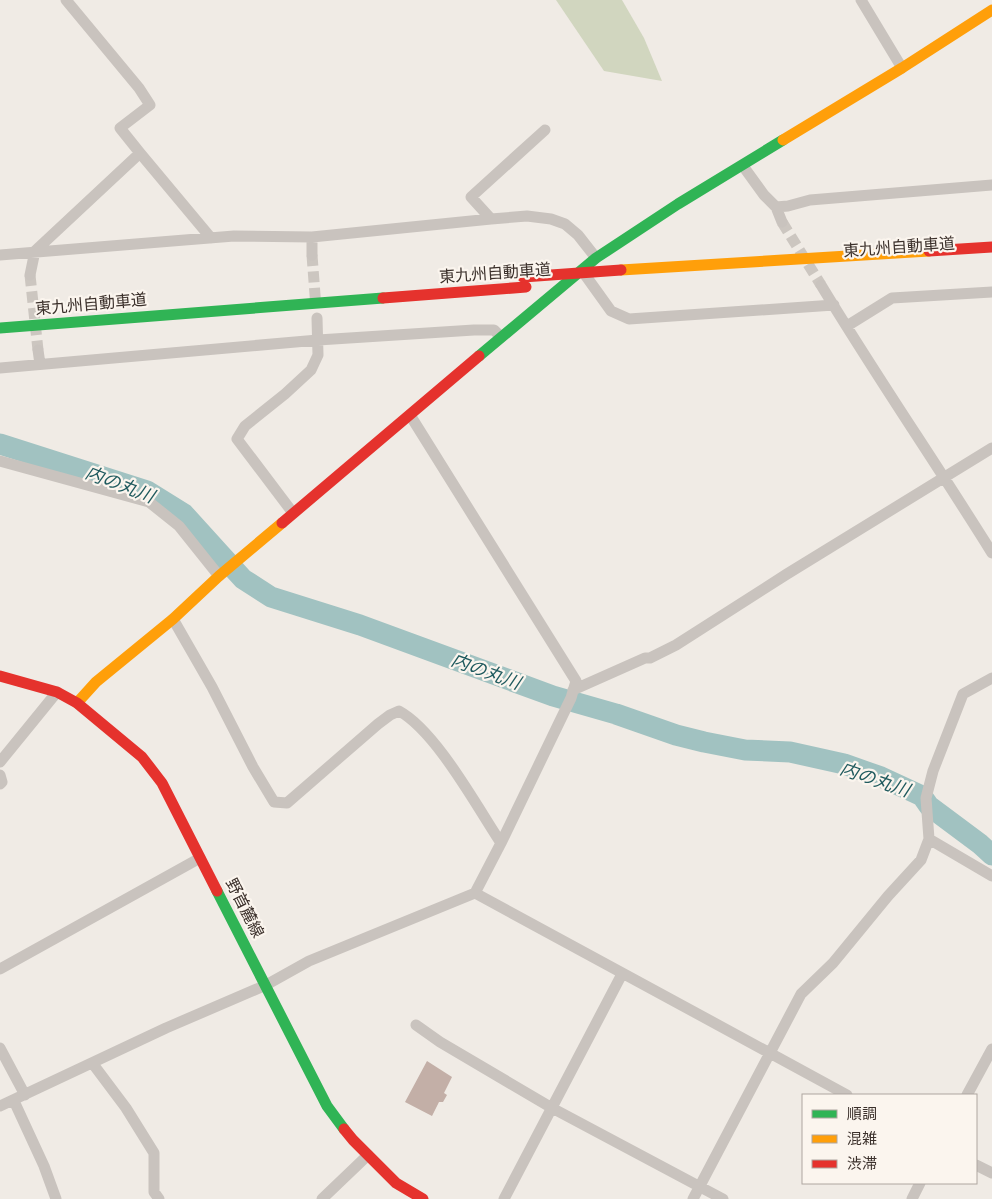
<svg xmlns="http://www.w3.org/2000/svg" width="992" height="1199" viewBox="0 0 992 1199" font-family="'Roboto Condensed','Noto Sans JP',sans-serif">
<rect width="100%" height="100%" fill="#f0ebe5"/>
<path fill="#d1d6bf" d="M556,0H622L644,38L662,81L604,71Z"/>
<g fill="none" stroke-linecap="round" stroke-linejoin="round">
<path stroke="#a1c2c1" stroke-width="21" d="M0,444L147,491L184,514L243,579L271,597L360,625L553,696L616,714L676,735L704,742L745,750L790,752L844,764L881,777L922,796L929,806L980,844L992,855"/>
</g>
<path fill="#c3afa7" d="M427,1061L452,1077L444,1093L447,1095L443,1102H439L432,1116L405,1102Z"/>
<g fill="none" stroke-linecap="round" stroke-linejoin="round">
<path stroke="#ccc6c0" stroke-width="11" stroke-dasharray="11 5.5" stroke-linecap="butt" d="M782,222L821,285
M312,255L316,308
M30,275L38,350"/>
<path stroke="#c9c3be" stroke-width="11" d="M66,0L139,88L150,105L120,128L140,153L211,238
M861,0L902,68
M743,166L764,195L776,207L782,222
M776,207L788,206L810,200L992,185
M491,219L471,197L545,130
M312,237V255
M0,255L234,236L312,237L491,219L527,216L551,219L565,224L578,235L596,258
M583,272L611,311L629,319L834,305
M30,275L35,251L140,153
M821,285C876,376 936,463 992,553
M847,326L892,298L992,292
M38,350L40,364
M0,368L318,340L474,330H494L501,337
M0,461L149,502L179,526L219,576
M293,513L237,439L245,426L285,394L311,370L318,355L317,318
M173,619L212,687L253,767L274,802L287,803L378,724L390,715L399,711C436,731 477,807 501,843
M573,690L645,658H650L676,645L787,574L992,448
M0,762L57,692
M0,775L2,782L0,784
M929,839L992,876
M475,893L847,1095
M0,969L200,858
M416,1025L440,1042L552,1108L723,1199
M0,1048L25,1095
M93,1064L126,1108L154,1153V1192L159,1199
M967,1095L992,1049
M14,1101L44,1166L56,1199
M0,1106L166,1028L266,985L309,961L475,893L501,843L571,698L576,681L410,415
M976,1165L992,1173
M322,1199L368,1155
M504,1199L622,974
M693,1199L801,994L833,963L888,896L921,860L929,839L926,798L933,771L963,694L992,678
M912,1199L920,1183"/>
<path stroke="#30b455" stroke-width="11" d="M0,328L383,298
M479,356L596,258L678,204L783,140
M217,891L327,1106L344,1129"/>
<path stroke="#ff9f0a" stroke-width="11" d="M783,140L902,68L992,10
M621,270L929,251
M77,703L96,682L173,619L219,576L282,523"/>
<path stroke="#e5322d" stroke-width="11" d="M929,251L992,247
M383,298L526,287
M282,523L479,356
M0,676L57,692L77,703L142,757L162,783L217,891
M344,1129L353,1140L396,1183L423,1199"/>
<path stroke="#e5322d" stroke-width="11" d="M523,277L621,270"/>
</g>
<g text-anchor="middle" dominant-baseline="central" stroke-width="4.5" stroke-linejoin="round" paint-order="stroke">
<g font-size="16" fill="#3b302b" stroke="#fbf5ee">
<text transform="translate(899 247) rotate(-4)">東九州自動車道</text>
<text transform="translate(495 273) rotate(-4)">東九州自動車道</text>
<text transform="translate(91 304) rotate(-5)">東九州自動車道</text>
<text transform="translate(245 908) rotate(63)">野首麓線</text>
</g>
<g font-size="18" font-style="italic" fill="#1f5a5e" stroke="#fbf5ee">
<text transform="translate(120 484) rotate(21)">内の丸川</text>
<text transform="translate(486 671) rotate(20)">内の丸川</text>
<text transform="translate(875 779) rotate(19)">内の丸川</text>
</g>
</g>
<rect x="802" y="1094" width="175" height="90" fill="#fbf5ee" stroke="#aea6a0"/>
<rect x="812" y="1110" width="25" height="8" fill="#30b455" stroke="#aea6a0"/>
<text x="847" y="1119" font-size="15" fill="#3b302b">順調</text>
<rect x="812" y="1135" width="25" height="8" fill="#ff9f0a" stroke="#aea6a0"/>
<text x="847" y="1144" font-size="15" fill="#3b302b">混雑</text>
<rect x="812" y="1160" width="25" height="8" fill="#e5322d" stroke="#aea6a0"/>
<text x="847" y="1169" font-size="15" fill="#3b302b">渋滞</text>
</svg>
